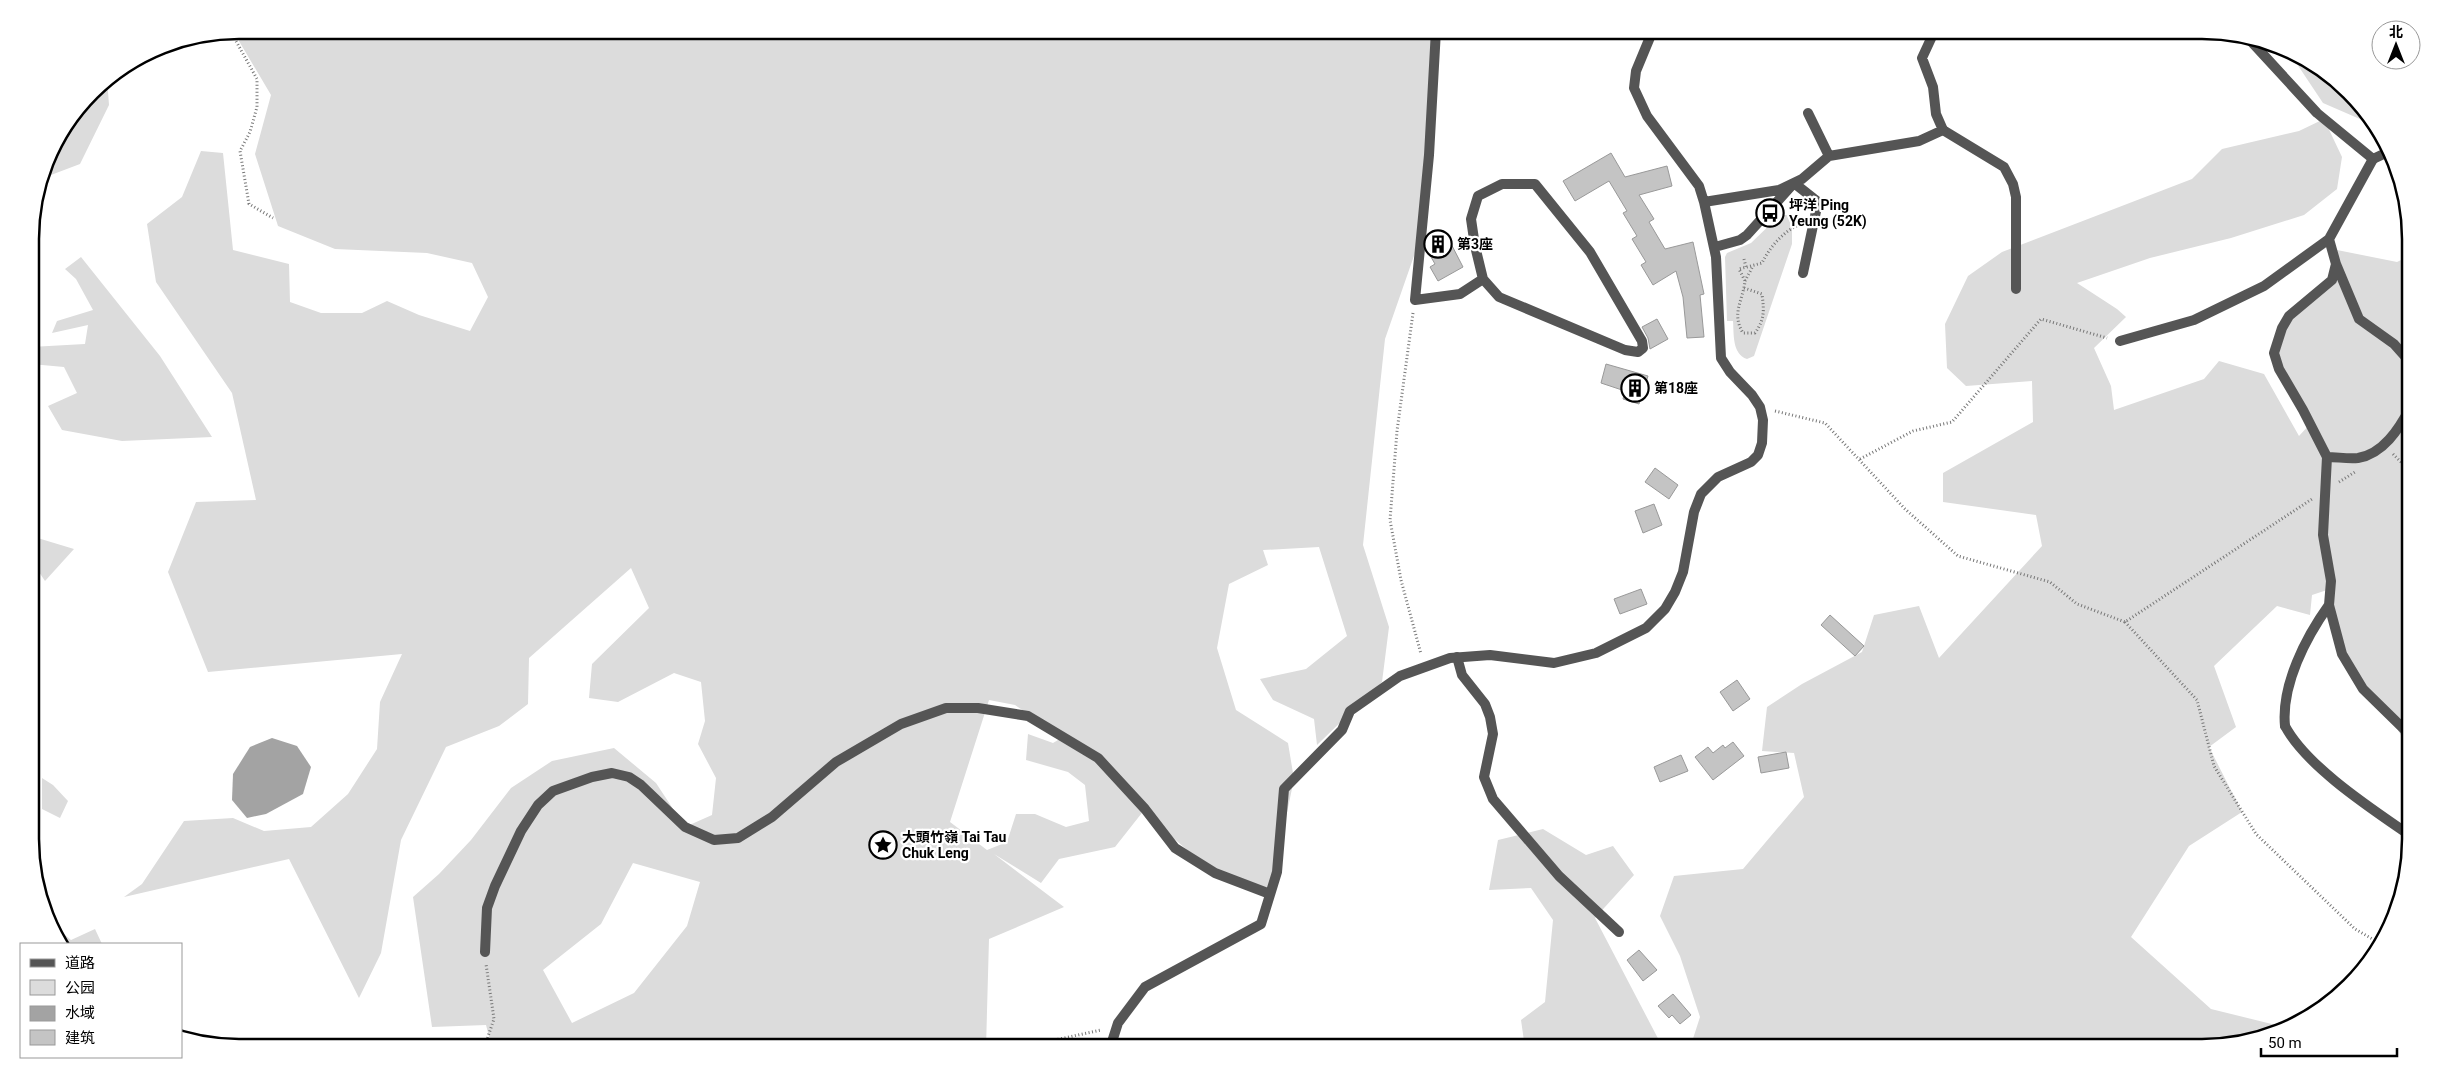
<svg xmlns="http://www.w3.org/2000/svg" width="2441" height="1078" viewBox="0 0 2441 1078" font-family="Roboto,'Noto Sans SC',sans-serif">
<rect width="100%" height="100%" fill="#fff"/>
<path fill="#dcdcdc" fill-rule="evenodd" d="M239,30H1436L1423,230L1385,339L1363,545L1389,627L1382,682L1317,745L1314,719L1273,700L1260,679L1306,669L1347,636L1319,547L1263,550L1268,565L1229,584L1217,648L1236,710L1288,743L1294,779L1270,894L1209,869L1155,822L1145,809L1115,847L1059,859L1041,883L994,854L1064,907L989,939L986,1048H751L736,1042L723,1048H492L486,1025L432,1027L413,897L439,874L471,840L511,788L552,761L614,748L656,783L685,827L712,815L716,778L698,744L705,721L701,682L674,673L618,702L589,698L592,664L649,608L631,568L529,658L528,704L499,726L446,747L401,840L381,953L359,998L289,859L124,897L142,884L184,821L233,818L264,831L311,827L348,794L377,749L380,702L402,654L208,672L168,572L196,502L256,500L232,393L156,282L147,224L182,197L201,151L223,153L233,250L289,264L290,302L321,313H362L387,301L419,315L470,331L488,297L472,263L427,253L335,249L278,226L255,154L271,95L233,31ZM989,700L1015,705L1063,737L1053,743L1028,734L1026,760L1068,772L1085,785L1089,821L1066,827L1035,814H1016L1007,842L987,850L950,822ZM633,863L700,882L687,926L634,993L572,1023L543,970L601,924Z
M2287,49C2323,69 2355,90 2376,126L2323,103Z
M107,78L109,105L80,164L43,178L52,146L101,82Z
M2324,119L2342,157L2337,189L2304,215L2231,238L2150,258L2077,283L2117,309L2126,317L2094,348L2111,386L2114,410L2204,379L2219,361L2264,374L2299,436L2310,424L2277,362L2282,328L2332,280V249L2397,262L2409,256L2411,751L2387,713L2347,663L2330,589L2312,595L2310,615L2277,606L2214,666L2236,727L2209,747L2242,812L2189,846L2131,937L2211,1009L2288,1028L2270,1037L2216,1048H1690L1700,1017L1680,956L1660,916L1674,876L1743,869L1804,797L1794,753L1762,751L1767,707L1802,684L1862,652L1874,615L1919,606L1939,658L2042,546L2036,515L1943,502V473L2033,422L2032,381L1966,386L1947,368L1945,324L1968,276L2002,252L2192,179L2222,149L2299,131Z
M1780,215H1787L1792,221V244L1754,356L1747,359C1732,354 1734,334 1733,321H1727L1725,257L1727,253L1751,243Z
M81,257L160,356L212,437L122,441L62,430L48,406L77,393L64,367L31,364V347L85,344L88,325L52,333L57,321L93,310L76,279L65,269Z
M31,536L74,549L45,581L31,560Z
M42,778L53,785L68,801L60,818L42,809Z
M1543,829L1586,855L1613,846L1634,875L1595,918L1663,1048H1525L1521,1020L1545,1002L1553,920L1531,888L1489,890L1498,840Z
M55,927L71,940L95,929L102,944H60L53,931Z"/>
<path fill="#a3a3a3" d="M272,738L297,746L311,767L303,794L266,814L247,818L232,800L233,774L250,747Z"/>
<path fill="#c4c4c4" stroke="#999" d="M1611,153L1625,177L1667,166L1672,186L1639,195L1654,219L1649,222L1665,249L1693,242L1704,294L1700,295L1704,337L1687,338L1683,297L1676,271L1653,285L1641,265L1646,262L1632,239L1637,236L1623,213L1627,211L1609,181L1575,201L1563,181Z
M1439,232L1441,236L1446,234L1463,267L1438,281L1430,267L1435,264L1427,250L1428,238Z
M1657,319L1668,339L1650,349L1648,338L1642,327Z
M1606,364L1648,376L1639,404L1623,399L1625,391L1601,383Z
M1655,468L1678,485L1669,499L1645,482Z
M1654,504L1662,525L1643,533L1635,511Z
M1641,589L1647,604L1620,614L1614,599Z
M1830,615L1864,646L1855,656L1821,625Z
M1737,680L1750,699L1733,711L1720,692Z
M1733,742L1744,756L1713,780L1695,757L1708,747L1713,753L1723,745L1725,748Z
M1786,752L1789,768L1761,773L1758,757Z
M1681,755L1688,771L1660,782L1654,767Z
M1639,950L1657,970L1643,981L1627,960Z
M1673,994L1691,1015L1680,1024L1672,1015L1669,1018L1658,1006Z"/>
<g fill="none" stroke-linecap="round" stroke-linejoin="round">
<path stroke="#777" stroke-width="3" stroke-dasharray="1 2.5" stroke-linecap="butt" d="M231,32L257,79V107L250,132L240,151L249,204L273,218
M1744,259L1746,267
M1745,281L1753,266
M1744,288L1762,294C1764,310 1765,319 1755,333H1743C1731,313 1743,301 1745,281L1739,269L1762,263C1770,247 1783,231 1801,224
M1413,313L1397,431L1390,520L1401,580L1421,654
M1775,411L1825,423L1905,509L1958,556L2050,582L2077,604L2125,622L2312,499
M2393,454L2410,471
M1860,459L1913,431L1952,422L2041,319L2107,338
M2339,482L2355,472
M2125,622L2197,700L2214,766L2256,834L2355,929L2381,944
M484,1048L494,1019L486,964
M1035,1048L1050,1041L1101,1030"/>
<path stroke="#555" stroke-width="10" d="M1436,30L1429,155L1415,300L1460,294L1483,279
M1943,130L2004,167L2013,184L2016,197V289
M1502,184H1535L1590,252L1642,341L1643,348L1638,352L1625,350L1499,297L1483,279L1475,246L1471,219L1478,196Z
M2329,239L2336,264L2332,280L2289,316L2282,328L2274,353L2279,369L2303,410L2327,457L2323,535L2331,581L2329,605L2342,654L2363,689L2411,736
M2336,264L2359,319L2394,344L2410,362
M2120,341L2194,320L2264,286L2329,239L2373,159
M2327,457C2337,457 2348,459 2358,458C2383,454 2399,429 2410,408
M1457,657L1462,675L1485,704L1490,717L1493,734L1484,777L1493,799L1559,876L1619,932
M2285,726C2281,685 2306,637 2329,605"/>
<path stroke="#555" stroke-width="10" d="M2249,39L2317,113L2373,159L2390,151
M1808,113L1829,156
M1704,202L1779,190L1802,179L1829,156L1919,141L1943,130L1936,114L1933,87L1922,58L1935,30
M1715,247L1740,240L1747,235L1794,183L1818,202L1803,273
M2285,726C2307,767 2372,809 2411,836
M485,952L487,908L495,886L521,831L538,805L553,791L592,777L612,773L629,777L641,785L685,827L714,840L738,838L772,817L836,762L901,724L946,708H978L1028,716L1098,758L1145,809L1175,848L1215,873L1270,894
M1110,1048L1118,1023L1145,987L1261,924L1277,872L1284,789L1342,730L1350,711L1400,676L1450,658L1490,655L1554,663L1596,653L1646,628L1665,609L1675,592L1683,572L1694,512L1701,494L1718,477L1751,462L1758,455L1762,443L1763,420L1760,407L1752,395L1730,372L1721,358L1716,257L1704,202L1699,186L1647,116L1634,88L1636,71L1653,30"/>
</g>
<defs>
<g id="bus-ring" transform="scale(1.4375)"><circle r="9.5" fill="#fff" stroke="#000" stroke-width="1.5"/><path d="M-5-6H5V4H4V6H2V4H-2V6H-4V4H-5ZM-3.5-4V0h7V-4ZM-3.5 1.2v1.5H-2V1.2ZM2 1.2v1.5H3.5V1.2Z" fill="#000"/></g>
<g id="building-ring" transform="scale(1.4375)"><circle r="9.5" fill="#fff" stroke="#000" stroke-width="1.5"/><path d="M-4-6H4V6H1V3H-1V6H-4ZM-2.5-4.3h1.7v1.8h-1.7ZM.8-4.3h1.7v1.8H.8ZM-2.5-1h1.7V.8h-1.7ZM.8-1h1.7V.8H.8Z" fill="#000"/></g>
<g id="sight-ring" transform="scale(1.4375)"><circle r="9.5" fill="#fff" stroke="#000" stroke-width="1.5"/><path d="M0-6L1.8-2.2L6-1.7L2.9 1.2L3.7 5.4L0 3.3L-3.7 5.4L-2.9 1.2L-6-1.7L-1.8-2.2Z" fill="#000"/></g>
</defs>
<g fill-rule="evenodd">
<use href="#bus-ring" x="1770" y="213"/>
<use href="#building-ring" x="1438" y="244"/>
<use href="#building-ring" x="1635" y="388"/>
<use href="#sight-ring" x="883" y="845"/>
</g>
<g text-anchor="middle" dominant-baseline="central" stroke-width="4.5" stroke-linejoin="round" paint-order="stroke">
<g font-size="14" font-weight="bold" fill="#000" stroke="#fff" text-anchor="start">
<text x="1789" y="205">坪洋 Ping<tspan x="1789" dy="16">Yeung (52K)</tspan></text>
<text x="1457" y="244">第3座</text>
<text x="1654" y="388">第18座</text>
<text x="902" y="837">大頭竹嶺 Tai Tau<tspan x="902" dy="16">Chuk Leng</tspan></text>
</g>
</g>
<path d="M0 0H2441V1078H0ZM239 39H2202A200 200 0 0 1 2402 239V839A200 200 0 0 1 2202 1039H239A200 200 0 0 1 39 839V239A200 200 0 0 1 239 39Z" fill="#fff" fill-rule="evenodd"/>
<path fill="none" stroke="#000" stroke-width="2.5" d="M239 39H2202A200 200 0 0 1 2402 239V839A200 200 0 0 1 2202 1039H239A200 200 0 0 1 39 839V239A200 200 0 0 1 239 39Z"/>
<rect x="20" y="943" width="162" height="115" fill="#ffffff" stroke="#999999"/>
<rect x="30" y="959" width="25" height="8" fill="#555555" stroke="#999999"/>
<text x="65" y="968" font-size="15" fill="#000000">道路</text>
<rect x="30" y="980" width="25" height="15" fill="#dcdcdc" stroke="#999999"/>
<text x="65" y="993" font-size="15" fill="#000000">公园</text>
<rect x="30" y="1006" width="25" height="15" fill="#a3a3a3" stroke="#999999"/>
<text x="65" y="1018" font-size="15" fill="#000000">水域</text>
<rect x="30" y="1030" width="25" height="15" fill="#c4c4c4" stroke="#999999"/>
<text x="65" y="1043" font-size="15" fill="#000000">建筑</text>
<g transform="translate(2396 45)"><circle r="24" fill="#ffffff" stroke="#999999"/>
<path d="M0-4L9 19L0 12L-9 19Z" fill="#000000"/>
<text y="-8" font-size="14" font-weight="bold" text-anchor="middle" fill="#000000">北</text>
</g>
<path d="M2261 1048v8h136v-8" fill="none" stroke="#000000" stroke-width="2.5"/>
<text x="2268" y="1048" font-size="15" fill="#000000" stroke="#ffffff" stroke-width="4" paint-order="stroke">50 m</text>
</svg>
